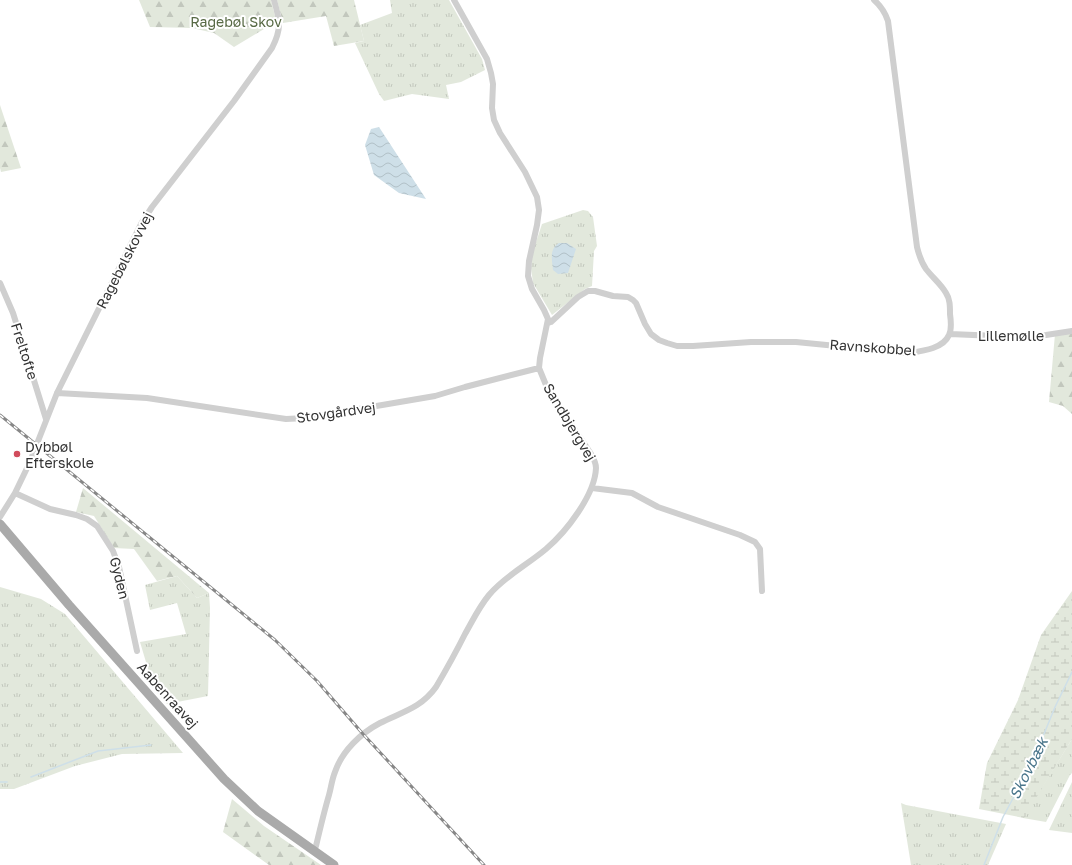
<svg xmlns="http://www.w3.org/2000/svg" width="1072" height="865" viewBox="0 0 1072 865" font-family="'Golos Text',sans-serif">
<defs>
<pattern id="grass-tufts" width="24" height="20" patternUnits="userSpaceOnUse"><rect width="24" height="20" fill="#e2e8dc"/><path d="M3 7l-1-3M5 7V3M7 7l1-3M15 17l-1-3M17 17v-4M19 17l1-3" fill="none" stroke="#c2c7bd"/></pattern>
<pattern id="forest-firs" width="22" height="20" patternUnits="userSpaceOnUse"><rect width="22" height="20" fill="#e2e8dc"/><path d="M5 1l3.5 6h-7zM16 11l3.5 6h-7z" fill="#c2c7bd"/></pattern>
<pattern id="wetland-marsh" width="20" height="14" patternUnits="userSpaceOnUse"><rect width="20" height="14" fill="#e2e8dc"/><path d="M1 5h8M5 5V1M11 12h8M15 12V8" fill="none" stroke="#c2c7bd"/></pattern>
<pattern id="water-waves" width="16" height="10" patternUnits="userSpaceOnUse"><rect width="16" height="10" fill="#cedfe8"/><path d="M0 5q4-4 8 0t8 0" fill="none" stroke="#b1c0c7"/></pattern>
</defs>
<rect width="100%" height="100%" fill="#fff"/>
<path fill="url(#grass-tufts)" d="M390,0H449L482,59L485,70L461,82L446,85L449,99L412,94L384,101L379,94L355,43L364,41L360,25L392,13Z
M583,210L588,211L593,217L597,246L594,251L592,286L585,289L552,315L533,283L531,268L533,251L542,224Z
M177,576L197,598L209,593L210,608L208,696L167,704L154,689L140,642L186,634L177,603L150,610L145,585Z
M0,587L41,599L65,614L183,753L122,754L75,766L14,789H0Z
M1072,739V773L1070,775L1046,822L1023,818Z
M1072,782V833L1049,830Z
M901,803L906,805L1006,824L988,865H911Z"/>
<path fill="url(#forest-firs)" d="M139,0H271L277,24L264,29L234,47L214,33L192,28L150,27Z
M277,0H354L364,41L334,46L326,16L283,23Z
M0,105L21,168L1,172L0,168Z
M1072,332V414L1063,406L1049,402L1055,334Z
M83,488L209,593L197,598L177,576L157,581L134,549L114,548L94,516L76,512Z
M232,799L264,826L321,865H269L223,832Z"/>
<path fill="url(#wetland-marsh)" d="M1072,591V739L1024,818L979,809L987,763L1018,700L1041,635Z"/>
<path fill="url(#water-waves)" d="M379,127L426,199L399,193L374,175L365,145L371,129Z
M559,243H567L576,249L568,273L558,274L553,270C552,260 549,249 559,243Z"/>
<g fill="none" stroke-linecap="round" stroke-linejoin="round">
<path stroke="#cedfe8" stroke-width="1.5" d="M31,777L98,751L151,745
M0,782H7
M984,865L1003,817L1033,761L1055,707L1072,672"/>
<path stroke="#cfcfcf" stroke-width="6" d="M0,283L13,313L46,419
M548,323L551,322L578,297L588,291H595L613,296L628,297L633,300L636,303L645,324L651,334L659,340L667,343L677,346H693L751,342H796L908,353C922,351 943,349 949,335C952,329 951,321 950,314C950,306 950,299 946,293C941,284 932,277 926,269C921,262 919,255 917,247L888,21C885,12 881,6 874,0
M950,334L1021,337L1046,335L1072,331
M57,393L147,398L286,419L306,418L435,396L465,387L539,368
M592,488L632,493L658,507L740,535L755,542L760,549L762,591
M15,493L50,509L76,515L87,519L97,526L113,551L119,567L137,651
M0,517L15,493L29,464L57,393L141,224L152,207L234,101L272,48C282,28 280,21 274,0
M313,851L316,846C320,829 324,812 329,795C331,788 332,779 335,772C342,751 361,733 380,723C402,712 421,708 436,687C446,670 456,652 465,634C473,620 479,607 489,595C505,576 527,565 546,549C566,532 595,495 596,468C596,463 594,459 591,454L553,397L546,385L539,368L540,358L548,319L544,310L532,289L528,276L529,261L537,225L539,210L537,197L525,172L500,133L494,120L492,108L493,84L491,73L487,59L454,0"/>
<path stroke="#aaa" stroke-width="9" d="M0,524L69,605L224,779L258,811L334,865"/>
<g stroke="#878787" stroke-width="3">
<path id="rail" d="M0,415L275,640L317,681L363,734L484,865"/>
</g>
<use href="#rail" stroke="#fff" stroke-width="1.5" stroke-dasharray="4.5" stroke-linecap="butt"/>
</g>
<circle fill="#d14c5c" stroke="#fff" stroke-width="1.5" cx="17" cy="454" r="4"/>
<g text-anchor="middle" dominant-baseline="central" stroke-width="4" stroke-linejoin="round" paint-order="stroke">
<g font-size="14" fill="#576944" stroke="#fff">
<text x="236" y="21">Ragebøl Skov</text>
</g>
<g font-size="14" fill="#323232" stroke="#fff">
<text transform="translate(124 260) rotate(-63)">Ragebølskovvej</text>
<text x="1011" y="335">Lillemølle</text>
<text transform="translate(873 347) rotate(4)">Ravnskobbel</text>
<text transform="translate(25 351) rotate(72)">Freltofte</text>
<text transform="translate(336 412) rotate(-8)">Stovgårdvej</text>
<text transform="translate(570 422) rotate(59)">Sandbjergvej</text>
<text transform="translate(120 578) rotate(76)">Gyden</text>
<text transform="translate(168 695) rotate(48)">Aabenraavej</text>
</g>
<g font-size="14" fill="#323232" stroke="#fff" text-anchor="start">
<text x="25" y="446">Dybbøl<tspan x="25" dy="16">Efterskole</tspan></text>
</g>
<g font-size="15" font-style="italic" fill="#49758b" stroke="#fff">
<text transform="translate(1028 768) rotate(-63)">Skovbæk</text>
</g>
</g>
</svg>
